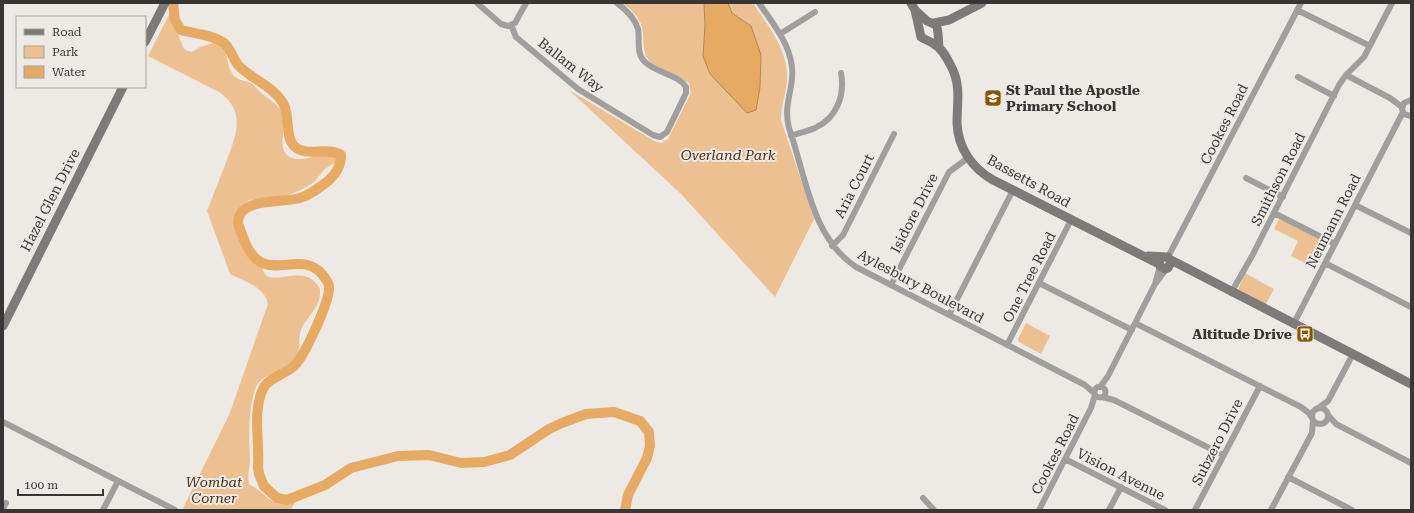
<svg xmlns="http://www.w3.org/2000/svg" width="1414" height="513" viewBox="0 0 1414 513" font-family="'Roboto Serif',serif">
<rect width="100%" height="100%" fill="#edeae6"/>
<path fill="#ecc091" d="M175,3L178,6C174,19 178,39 185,50L192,52L200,47L217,42L225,47C227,57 228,73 237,78C241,81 247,81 251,83C254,85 256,88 258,90C265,97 275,102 281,110C291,124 272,149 292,158C308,164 334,145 342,150V158L325,169L313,183L301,190L280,198L249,200L240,208L234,219C237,237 247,250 261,260C263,300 302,255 320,289C321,306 312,311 304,324C295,337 304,351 293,364C288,371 269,373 261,380C247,392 249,442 250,460C250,468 247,476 249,484C266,493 275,513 296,500L291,510H182L229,415L268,304C265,287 244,281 230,274L207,211C213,196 219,180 225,165C235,138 248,112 219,92L148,56Z
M623,3H753C768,26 789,51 787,80C786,94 781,106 781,120L814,219L775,297L681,194L569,90L656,142L661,143L668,139L691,93L689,83L651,63C641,52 645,41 642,28C640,17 631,10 623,3Z
M1279,219L1327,243L1315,268L1291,256L1298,241L1274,229Z
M1245,273L1274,289L1265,306L1238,290Z
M1026,323L1050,336L1041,354L1019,342L1018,339Z"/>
<path fill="#e7aa63" stroke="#b28755" d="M704,3H728L732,13L751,26L761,55L760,87L756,110L747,113L710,74L703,56L705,26Z"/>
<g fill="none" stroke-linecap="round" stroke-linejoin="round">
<path stroke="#e7aa63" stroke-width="10" d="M173,3L175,20L181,30C194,34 212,34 224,43C231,48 233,60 239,66C253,80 275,87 284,105C290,117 285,137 294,146C306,158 327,146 341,155C341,166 336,174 328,181C319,188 310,195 300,198C283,203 245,198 239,217C236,223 241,231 243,237C262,291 297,246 322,274C325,278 329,282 329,287C330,301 304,357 294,366C284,375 269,377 263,389C252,412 260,442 258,467L259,474L264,486L277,498L287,500L325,485L351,468L398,456L429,455L461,463L484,462L510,455L549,429L562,423L586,414L614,412L640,421L649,432L650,446L647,458L628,495L625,510"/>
<path stroke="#a19f9e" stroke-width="6" d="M477,3L501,24L508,26L515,23L526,3
M759,3C775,27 795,49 792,79C790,97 784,109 789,128C806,176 811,237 856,267L1085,385L1094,393
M1297,10L1370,46
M511,25L516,37L578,89L653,135L660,137L667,132L686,93V87C678,74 655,73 644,61C636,52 640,40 638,29C635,18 625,9 617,3
M780,34L815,12
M1346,75L1390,98L1402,107
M1298,77L1334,96
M1411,100L1404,103L1402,109L1404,114L1411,116
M791,136C799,133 808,131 815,128C837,118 845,95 841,73
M1246,178L1283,197
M1355,205L1411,233
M1274,213L1335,244
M832,246L843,235L894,134
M1168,257L1301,3
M1325,263L1411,307
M1039,283L1132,330
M1156,283L1167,268
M891,285L949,172L968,158
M1231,293L1252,256L1339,85L1346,75L1364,57L1392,3
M949,315L1013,190
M1135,323L1301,407L1309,413L1313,420
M1293,325L1403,112
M1007,345L1071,220
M1094.5 392a5.5 5.5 0 1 1 11 0a5.5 5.5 0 1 1-11 0Z
M1100,387L1108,376L1155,284L1160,266
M1102,397L1114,400L1223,455
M1312 416a8 8 0 1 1 16 0a8 8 0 1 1-16 0Z
M1317,409L1328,401L1353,354
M1328,415L1336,424L1411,463
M3,422L175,510
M1065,459L1165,510
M1288,477L1352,510
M923,498L934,510
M3,509L6,503
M103,510L118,481
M1039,510L1091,408L1095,395
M1109,510L1121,487
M1195,510L1260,386
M1271,510L1312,433L1313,420"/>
<path stroke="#7d7b79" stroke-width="9" d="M911,3L915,10L927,21L936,25C939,30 938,40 939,47
M915,10L921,37C925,40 930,41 934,44C943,49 948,60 952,68C961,86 957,104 957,123C958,148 972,168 993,180L1159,264
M934,23L949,20L982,3
M145,42L165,3
M1148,256L1168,257L1171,262L1168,268L1165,269L1160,266L1159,263L1161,258
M1171,260L1411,384
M3,326L123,87"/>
</g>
<defs>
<g id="school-square" transform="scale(0.9)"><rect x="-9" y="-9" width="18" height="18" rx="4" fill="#8a5501" stroke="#edeae6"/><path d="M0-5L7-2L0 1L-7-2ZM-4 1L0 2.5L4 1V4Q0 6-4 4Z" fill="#fff"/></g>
<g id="bus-square" transform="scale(0.9)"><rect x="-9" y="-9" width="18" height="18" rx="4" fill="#8a5501" stroke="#edeae6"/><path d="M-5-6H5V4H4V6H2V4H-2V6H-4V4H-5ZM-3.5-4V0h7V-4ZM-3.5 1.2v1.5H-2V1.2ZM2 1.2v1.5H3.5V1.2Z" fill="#fff"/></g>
</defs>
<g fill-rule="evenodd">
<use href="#school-square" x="993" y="98"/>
<use href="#bus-square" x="1305" y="334"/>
</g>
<g text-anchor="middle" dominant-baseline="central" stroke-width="4" stroke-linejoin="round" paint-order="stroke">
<g font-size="14" fill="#373635" stroke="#edeae6">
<text transform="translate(571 65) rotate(38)">Ballam Way</text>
<text transform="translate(1224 124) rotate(-63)">Cookes Road</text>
<text transform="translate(1278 179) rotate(-63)">Smithson Road</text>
<text transform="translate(1029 181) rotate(29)">Bassetts Road</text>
<text transform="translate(854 186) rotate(-63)">Aria Court</text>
<text transform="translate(50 200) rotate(-63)">Hazel Glen Drive</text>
<text transform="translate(914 213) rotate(-63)">Isidore Drive</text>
<text transform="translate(1333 221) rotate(-63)">Neumann Road</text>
<text transform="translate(1029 277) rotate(-63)">One Tree Road</text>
<text transform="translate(921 286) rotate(28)">Aylesbury Boulevard</text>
<text transform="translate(1217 442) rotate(-63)">Subzero Drive</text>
<text transform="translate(1055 454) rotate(-63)">Cookes Road</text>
<text transform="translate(1121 474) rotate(27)">Vision Avenue</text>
</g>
<g font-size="14" font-weight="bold" fill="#373635" stroke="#edeae6" text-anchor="start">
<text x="1006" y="90">St Paul the Apostle<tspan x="1006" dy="16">Primary School</tspan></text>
<text x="1292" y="334" text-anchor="end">Altitude Drive</text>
</g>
<g font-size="14" font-style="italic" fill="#493011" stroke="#edeae6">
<text x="728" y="155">Overland Park</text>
<text x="214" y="482">Wombat<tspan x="214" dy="16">Corner</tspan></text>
</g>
</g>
<rect width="1414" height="513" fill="none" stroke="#373635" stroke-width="8"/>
<rect x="16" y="16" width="130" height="72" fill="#edeae6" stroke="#a4a29f"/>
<rect x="24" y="29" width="20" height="6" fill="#7d7b79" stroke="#a4a29f"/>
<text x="52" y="36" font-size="12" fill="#373635">Road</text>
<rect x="24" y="46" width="20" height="12" fill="#ecc091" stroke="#a4a29f"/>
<text x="52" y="56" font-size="12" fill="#373635">Park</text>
<rect x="24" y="66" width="20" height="12" fill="#e7aa63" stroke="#a4a29f"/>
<text x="52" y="76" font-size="12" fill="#373635">Water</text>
<path d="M18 489v6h85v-6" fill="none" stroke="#373635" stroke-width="2"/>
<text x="24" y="489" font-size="12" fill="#373635" stroke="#edeae6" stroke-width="3" paint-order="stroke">100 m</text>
</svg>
